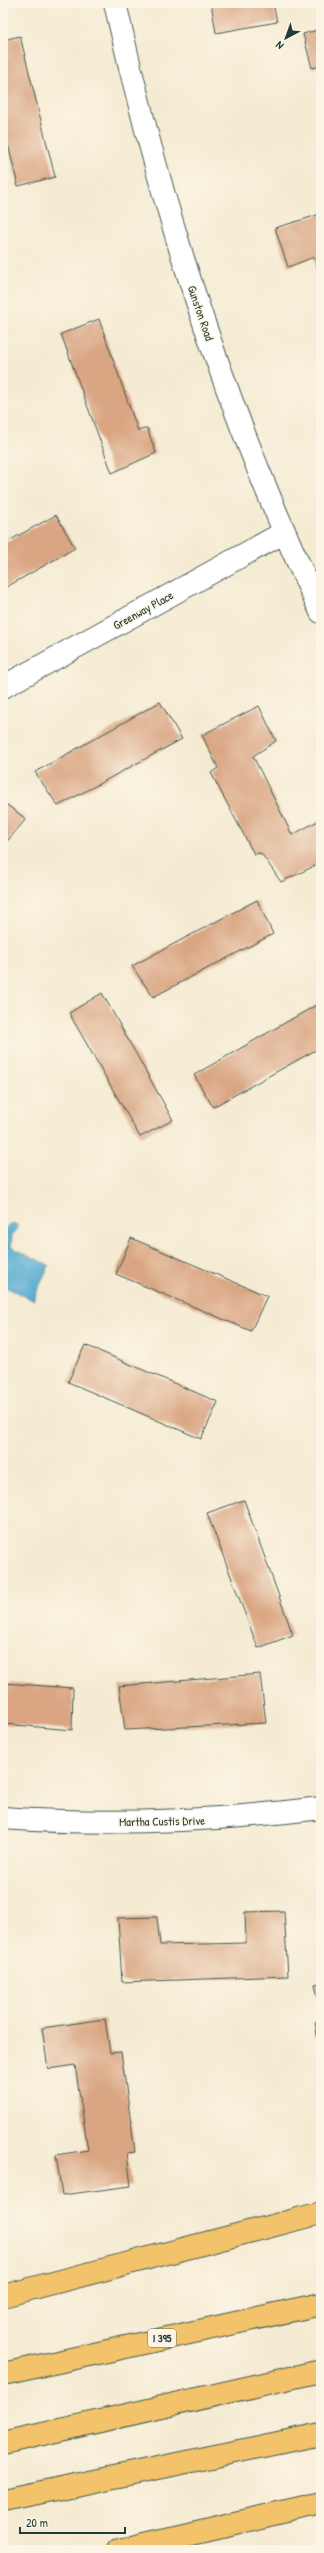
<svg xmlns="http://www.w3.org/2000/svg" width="324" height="2553" viewBox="0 0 324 2553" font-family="'Patrick Hand',sans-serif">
<rect width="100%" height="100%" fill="#fcf5e5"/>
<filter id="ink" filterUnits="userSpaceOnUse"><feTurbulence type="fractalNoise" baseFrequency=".025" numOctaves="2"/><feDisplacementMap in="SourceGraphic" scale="8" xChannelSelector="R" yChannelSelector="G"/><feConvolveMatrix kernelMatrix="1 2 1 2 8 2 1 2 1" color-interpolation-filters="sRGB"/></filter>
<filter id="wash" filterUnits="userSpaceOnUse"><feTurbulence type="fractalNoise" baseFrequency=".012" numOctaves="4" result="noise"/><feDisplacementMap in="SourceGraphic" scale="16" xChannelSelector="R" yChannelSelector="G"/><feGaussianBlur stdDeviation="0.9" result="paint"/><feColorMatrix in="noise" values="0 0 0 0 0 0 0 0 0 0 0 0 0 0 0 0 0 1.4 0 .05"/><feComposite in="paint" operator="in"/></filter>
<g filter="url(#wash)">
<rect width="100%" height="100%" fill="#f5ebd3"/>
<path fill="#54acd1" stroke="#3a7482" d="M13,1223L19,1226L12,1234L11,1247L49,1265L33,1300L3,1286V1230Z"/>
<g id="blocks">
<path fill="#d9a582" d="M211,3H273L277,22L216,33Z
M321,29V66L312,68L303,34Z
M20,36L55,177L18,186L3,123V40Z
M321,214V278L314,257L288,267L275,228Z
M99,319L138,431L147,428L156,453L112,473L61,334Z
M56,515L75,548L3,589V544Z
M160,702L182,739L58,806L35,772Z
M259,706L276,741L253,756L292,835L318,821L321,828V863L281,882L261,853L254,854L211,773L218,768L202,735Z
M3,802L26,819L3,846Z
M257,900L273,934L153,997L132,966Z
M102,993L173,1120L140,1137L69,1013Z
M318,1004L321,1009V1047L213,1107L194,1075Z
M131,1238L267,1296L251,1331L116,1274Z
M85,1345L218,1402L201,1439L68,1382Z
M244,1500L293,1635L258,1648L207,1513Z
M260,1674L266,1723L125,1730L119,1686Z
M3,1683L73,1688L72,1730L3,1724Z
M284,1911L288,1976L122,1982L118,1918L157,1917L160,1945L246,1943L245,1912Z
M321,1983V2009H320L315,1984Z
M105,2019L110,2053L121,2052L135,2152L127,2153L131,2186L62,2195L56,2155L88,2150L75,2065L48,2069L42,2028Z
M321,2020V2055H320L315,2022Z"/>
</g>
</g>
<g filter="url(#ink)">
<use href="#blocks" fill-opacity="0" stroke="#3f574c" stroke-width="1"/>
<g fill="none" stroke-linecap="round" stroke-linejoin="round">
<g stroke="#3f574c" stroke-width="24">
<path id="minor" d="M3,687L283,533
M3,1818C109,1826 215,1821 321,1808"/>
</g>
<g stroke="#3f574c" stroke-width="24">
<path id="tertiary" d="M115,3C162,213 228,418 321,612"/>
</g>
<g stroke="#3f574c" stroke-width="24">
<path id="motorway" d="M3,2296L321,2213
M3,2374L321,2304
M3,2443L321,2371
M3,2500L321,2434
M119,2550L321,2503"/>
</g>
<use href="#minor" stroke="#fff" stroke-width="22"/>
<use href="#tertiary" stroke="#fff" stroke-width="22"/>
<use href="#motorway" stroke="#f2c36a" stroke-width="22"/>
</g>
</g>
<g text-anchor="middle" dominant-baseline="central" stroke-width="3" stroke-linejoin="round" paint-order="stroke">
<rect fill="#fcf5e5" stroke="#617469" stroke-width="1" x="148" y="2329" width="28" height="18" rx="3"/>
<g font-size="11" font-weight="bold" fill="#1f3d34">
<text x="162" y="2338">I 395</text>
</g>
<g font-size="12" fill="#1f3d34" stroke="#fcf5e5">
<text transform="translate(201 313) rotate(71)">Gunston Road</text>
<text transform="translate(143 610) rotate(-29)">Greenway Place</text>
<text transform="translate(162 1821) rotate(-1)">Martha Custis Drive</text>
</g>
</g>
<rect width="324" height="2553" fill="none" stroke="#fcf5e5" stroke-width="16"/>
<g transform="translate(286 38) rotate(221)" stroke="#fcf5e5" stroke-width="3" paint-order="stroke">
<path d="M0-3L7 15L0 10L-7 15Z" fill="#1f3d34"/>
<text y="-6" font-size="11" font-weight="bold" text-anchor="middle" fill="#1f3d34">N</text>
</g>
<path d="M20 2527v6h105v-6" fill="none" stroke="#1f3d34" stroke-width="2"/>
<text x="26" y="2527" font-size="12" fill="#1f3d34" stroke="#fcf5e5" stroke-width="3" paint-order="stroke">20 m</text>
</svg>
